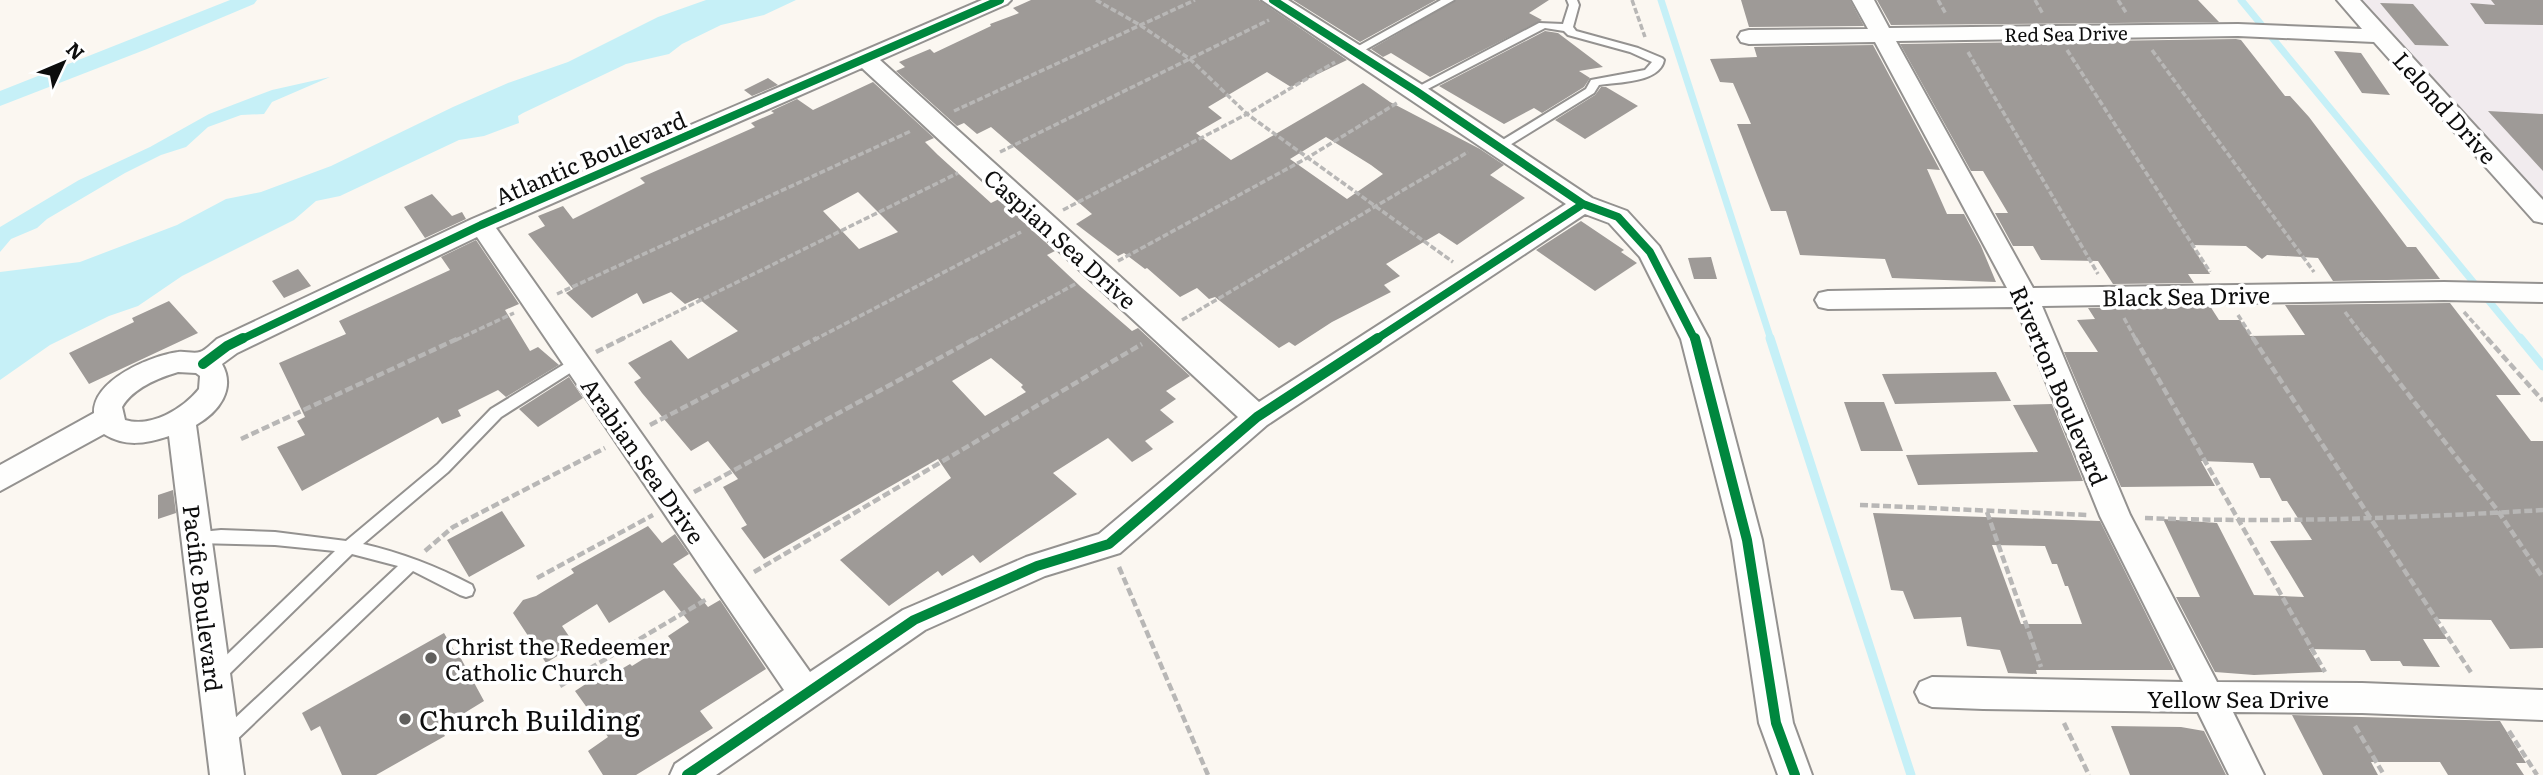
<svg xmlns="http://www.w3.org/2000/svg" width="2543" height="775" viewBox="0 0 2543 775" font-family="Literata,serif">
<rect width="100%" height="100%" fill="#fbf7f1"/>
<path fill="#f1ebee" d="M2359,0H2543V219Z"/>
<path fill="#c6f0f7" d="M706,0H796L764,15L721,25L682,44L669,54L626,64L523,113L518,116L519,123L484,136L459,140L340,196L316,201L294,220L182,276L138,306L109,316L50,345L0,380V272L80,262L177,225L226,199L261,192L331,166L453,107L508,83L568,62L658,17Z
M330,77L272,102L264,114L241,115L208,127L186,147L161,155L125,173L47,219L37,228L11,239L0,252V227L79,180L150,147L209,114L272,90Z"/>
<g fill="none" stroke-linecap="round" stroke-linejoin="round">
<path stroke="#c6f0f7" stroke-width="7" d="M1661,0L1771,340
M2241,0L2521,340"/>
<path stroke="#c6f0f7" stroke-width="9" d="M1770,338L1911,775
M2520,338L2543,366"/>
<path fill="#c6f0f7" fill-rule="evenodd" d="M230,0H257L254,4L147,49L0,106V91Z"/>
</g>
<path fill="#9e9a97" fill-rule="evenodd" d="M1031,0H1259L1347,60L1291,87L1267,72L1208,107L1222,118L1196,133L1231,160L1363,83L1390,102L1480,149L1504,165L1490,175L1525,198L1457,245L1439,233L1386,264L1400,276L1384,285L1391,292L1332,322L1295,346L1289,342L1279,348L1215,297L1209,299L1197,288L1180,297L1147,268L1145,269L1124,253L1118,256L1076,224L1092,214L991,127L977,134L964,123L957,126L896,71L905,67L899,62L930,49L934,53L991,26L990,24L1019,13L1013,8ZM1326,137L1371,165L1383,174L1347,199L1290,159Z
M1293,0H1436L1360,42Z
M1456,0H1549L1529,13L1542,20L1430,77L1391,53L1383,57L1371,49Z
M1741,0H1850L1864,26L1749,27Z
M1877,0H2198L2219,22L1891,25Z
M2491,0H2543V25L2485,24L2470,3L2495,5Z
M2380,3L2413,4L2449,46L2415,45Z
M1545,31L1558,33L1603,67L1579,71L1590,78L1584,87L1542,113L1534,108L1504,124L1439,86Z
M2236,39L2241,40L2285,96H2290L2309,117L2407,247H2416L2440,279L2333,281L2318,258L2267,255L2262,259L2246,246L2191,245L2210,274H2188L2194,283L2113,284L2098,261L2041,260L2033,246H2013L1995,213H2008L1983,171H1971L1900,44Z
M1873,45L1940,170L1927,169L1947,214H1964L1981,246L1996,282L1892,278L1885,259L1800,255L1786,211H1771L1737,124H1751L1733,83L1720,82L1710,59L1757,57L1754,47Z
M2334,51L2361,53L2390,95L2362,93Z
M768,78L778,85L752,96L744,90Z
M873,82L934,138L925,142L938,155L991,203L999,199L1055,251L1047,255L1081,287L1132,331L1138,328L1190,376L1166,391L1176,399L1160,410L1174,422L1145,441L1153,449L1132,462L1108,438L1053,473L1077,494L980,563L973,555L942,576L938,571L889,606L840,560L951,478L938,459L764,559L741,528L747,525L723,487L738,479L708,441L691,451L642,393L634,382L641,378L628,363L671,340L688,359L738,331L698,298L685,304L671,292L643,304L637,293L592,318L566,293L573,289L528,234L545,226L538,216L563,206L573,219L645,183L640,178L755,127L751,123L774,113L771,111L797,99L813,110ZM858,192L898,232L859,249L823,211ZM991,358L1023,385L1021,387L1026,392L985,416L952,381Z
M1601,87H1606L1638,106L1585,139L1555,120L1595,95Z
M2488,111L2543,114V171Z
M432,194L452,216L462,212L466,219L425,238L404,207Z
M1581,221L1624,250L1621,252L1637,263L1595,291L1536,250Z
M476,240L519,304L505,310L530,351L538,347L559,365L506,397L498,390L458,410L461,416L442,424L438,417L302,491L277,447L305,435L297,421L305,417L279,363L346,334L339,321L450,270L441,257Z
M1711,257L1717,279H1694L1688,258Z
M298,269L311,286L284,298L272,281Z
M169,301L198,333L89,384L69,353L134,322L132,318Z
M2450,303L2521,395H2496L2531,441H2543V648L2510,649L2491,620L2434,619L2447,639H2423L2440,667L2403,666L2400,661H2371L2365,650L2309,649L2323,672L2254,675L2215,672L2176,597H2200L2163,519L2217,523L2254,595L2304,597L2270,541L2312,540L2287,501H2282L2270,478H2260L2253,463L2201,461L2215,486L2121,487L2064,352H2098L2077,320L2095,319L2088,308L2210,306L2219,320H2240L2250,336L2305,335L2285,305Z
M1996,372L2011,401L1895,404L1882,374Z
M569,377L583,398L538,427L519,409Z
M1844,402H1884L1903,451H1861Z
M2052,404L2083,481L1918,485L1906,455L2038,452L2013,405Z
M173,490L176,513L158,519V495Z
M502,511L525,546L469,577L447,540Z
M1873,513L2100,521L2174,670H2036L2037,674L2008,673L2000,650L1967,646L1961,617L1914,619L1903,591L1891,590ZM1992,545L2045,546L2052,564H2057L2065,586H2068L2082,624H2021Z
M648,526L662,543L675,534L689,554L673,564L708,607L720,600L766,669L700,711L713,728L636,775H603L588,751L608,737L575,691L595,678L598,683L630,664L632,666L672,641L668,636L689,622L664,590L609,623L597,604L562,626L575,645L546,663L513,613L523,600L536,596L574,573L571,569Z
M444,633L456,654L458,653L484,701L440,728L445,736L376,775H342L320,726L311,731L302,713Z
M2292,715L2500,721L2526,763H2516L2524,775H2448L2440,762H2371L2378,775H2323Z
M2111,726L2181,727L2204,731L2226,775H2130Z"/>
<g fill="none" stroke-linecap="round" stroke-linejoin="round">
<g stroke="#949290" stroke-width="4">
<path id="lane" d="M1441,0H1454L1356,55H1348L1346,53Z
M1567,0H1577L1579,5L1573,27L1576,31L1638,48L1662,58L1664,60C1660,83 1617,82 1599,85L1594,93L1500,151L1496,150V144L1586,89L1591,80L1645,70L1652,62L1630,52L1568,35L1564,31L1545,28L1420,93L1416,94L1410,91L1539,23L1563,24L1569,5Z
M576,357L581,358L583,362L581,366L501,417L448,472L363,544C402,553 436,566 472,585L474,590L472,595L466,597L460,595L413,571L230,746L224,748L218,746L215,740L218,734L398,566L352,554L223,680L217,682L211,680L209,675L211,670L335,551L275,545L196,543L191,541L188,537L191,533L221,530L275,532L346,541L438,464L491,409Z"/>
</g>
<g stroke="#949290" stroke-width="4">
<path id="street" d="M982,0H1011L1007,4L880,60L1259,402L1566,204L1262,0H1288L1424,86L1592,198L1627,211L1659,246L1709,339L1762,540L1793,723L1812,775H1778L1759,723L1732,540L1681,339L1640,257L1609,223L1585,214L1267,425L1120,553L1045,576L925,630L716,775H670L675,764L784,690L477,237L237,353L222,364C236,389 219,412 196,425L244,775H210L169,436C145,444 125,447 104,434L0,491V465L94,413C93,380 150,356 178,352C184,351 194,354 200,352C206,350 212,343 217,339L472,219ZM862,68L1238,417L1099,534L1026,557L903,610L810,672L496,228ZM178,372L196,373L200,376L199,389C183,409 151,428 125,420L122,407C133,388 158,378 178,372Z
M1852,0H1874L1889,28L2238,24L2362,29L2337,0H2360L2543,200V223L2534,221L2374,42L2238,36L1896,41L2033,288L2444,282L2543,284V302L2444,300L2042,306L2130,515L2217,682L2362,683L2543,690V720L2362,713L2233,712L2264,775H2229L2198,712L1983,709L1932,707L1920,702L1915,692L1920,682L1932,677L2183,682L2100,516L2016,307L1828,309L1819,307L1815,300L1819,293L1828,291L2007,288L1875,42L1749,44L1741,42L1738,37L1741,32L1749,30L1868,29Z"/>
</g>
<path stroke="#b8b7b6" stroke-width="3.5" stroke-dasharray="6 2.5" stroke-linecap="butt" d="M1096,0L1140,25L1190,59L1247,114L1453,262
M1632,0L1645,37
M1938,0L1946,14
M2035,0L2043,14
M2118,0L2127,14
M2067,50L2210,272
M2152,50L2314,272
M1968,52L2098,274
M954,111L1195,0
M1000,152L1269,20
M1063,210L1247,114L1335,62
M1118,261L1307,158L1397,103
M557,294L911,131
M2345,312L2366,340
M2464,312L2489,340
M2238,315L2254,340
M2124,318L2136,340
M1182,320L1468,152
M456,340L514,313
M620,340L958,173
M814,340L1021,232
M973,340L1077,283"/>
<path stroke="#b8b7b6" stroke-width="4.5" stroke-dasharray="8 3.5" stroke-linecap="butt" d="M2135,338L2325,672
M2253,338L2472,674
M2365,338L2498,511L2543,578
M2487,338L2543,401
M596,352L624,338
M650,425L817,338
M241,439L459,338
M694,492L976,338
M1860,505L2088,515
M1987,512L2041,667
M2145,518C2278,523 2410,518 2543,510
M425,551L453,527L605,448
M1119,567L1208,775
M754,572L1142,344
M537,578L653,515
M560,686L707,599
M2064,723L2089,775
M2355,726L2384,775
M2509,731L2537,775"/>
<use href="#lane" fill="#fefefd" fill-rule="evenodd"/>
<use href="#street" fill="#fefefd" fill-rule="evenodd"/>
<g stroke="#fff" stroke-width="11">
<path id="cycleway-far1" d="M1273,0L1416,91L1583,204L1618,217L1650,252L1695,340
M240,340L481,225L1000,0
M1375,340L1583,204"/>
</g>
<g stroke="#fff" stroke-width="14">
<path id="cycleway" d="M1695,338L1747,540L1776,723L1795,775
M203,364L227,346L243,338
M687,775L914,620L1037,566L1109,544L1257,417L1378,338"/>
</g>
<use href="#cycleway-far1" stroke="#00873e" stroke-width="8"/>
<use href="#cycleway" stroke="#00873e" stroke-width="10"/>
</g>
<g fill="#605f5d" stroke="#fff" stroke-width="2.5">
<circle cx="431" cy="658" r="7"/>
<circle cx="405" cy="719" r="7"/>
</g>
<g text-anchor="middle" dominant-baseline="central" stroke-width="7" stroke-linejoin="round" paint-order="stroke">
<g font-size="19" fill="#0d0d0d" stroke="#fff">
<text transform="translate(2066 33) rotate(-1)">Red Sea Drive</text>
</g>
<g font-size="23" fill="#0d0d0d" stroke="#fff">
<text transform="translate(2446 107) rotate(48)">Lelond Drive</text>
<text transform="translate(590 157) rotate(-23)">Atlantic Boulevard</text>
<text transform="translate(1061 238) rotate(42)">Caspian Sea Drive</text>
<text transform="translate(2186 295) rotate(-1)">Black Sea Drive</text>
<text transform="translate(2060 385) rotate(67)">Riverton Boulevard</text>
<text transform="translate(644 460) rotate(55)">Arabian Sea Drive</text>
<text transform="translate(204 598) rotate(83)">Pacific Boulevard</text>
<text x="2238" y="698">Yellow Sea Drive</text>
</g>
<g font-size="23" fill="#0d0d0d" stroke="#fff" text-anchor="start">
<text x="445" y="645">Christ the Redeemer<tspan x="445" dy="26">Catholic Church</tspan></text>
</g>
<g font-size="28" fill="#0d0d0d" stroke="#fff" text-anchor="start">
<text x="419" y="719">Church Building</text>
</g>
</g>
<g transform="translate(63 63) rotate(46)" stroke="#ffffff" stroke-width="5" paint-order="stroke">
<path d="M0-5L12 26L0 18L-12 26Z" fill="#0d0d0d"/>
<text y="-10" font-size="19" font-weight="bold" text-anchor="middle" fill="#0d0d0d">N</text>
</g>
</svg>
